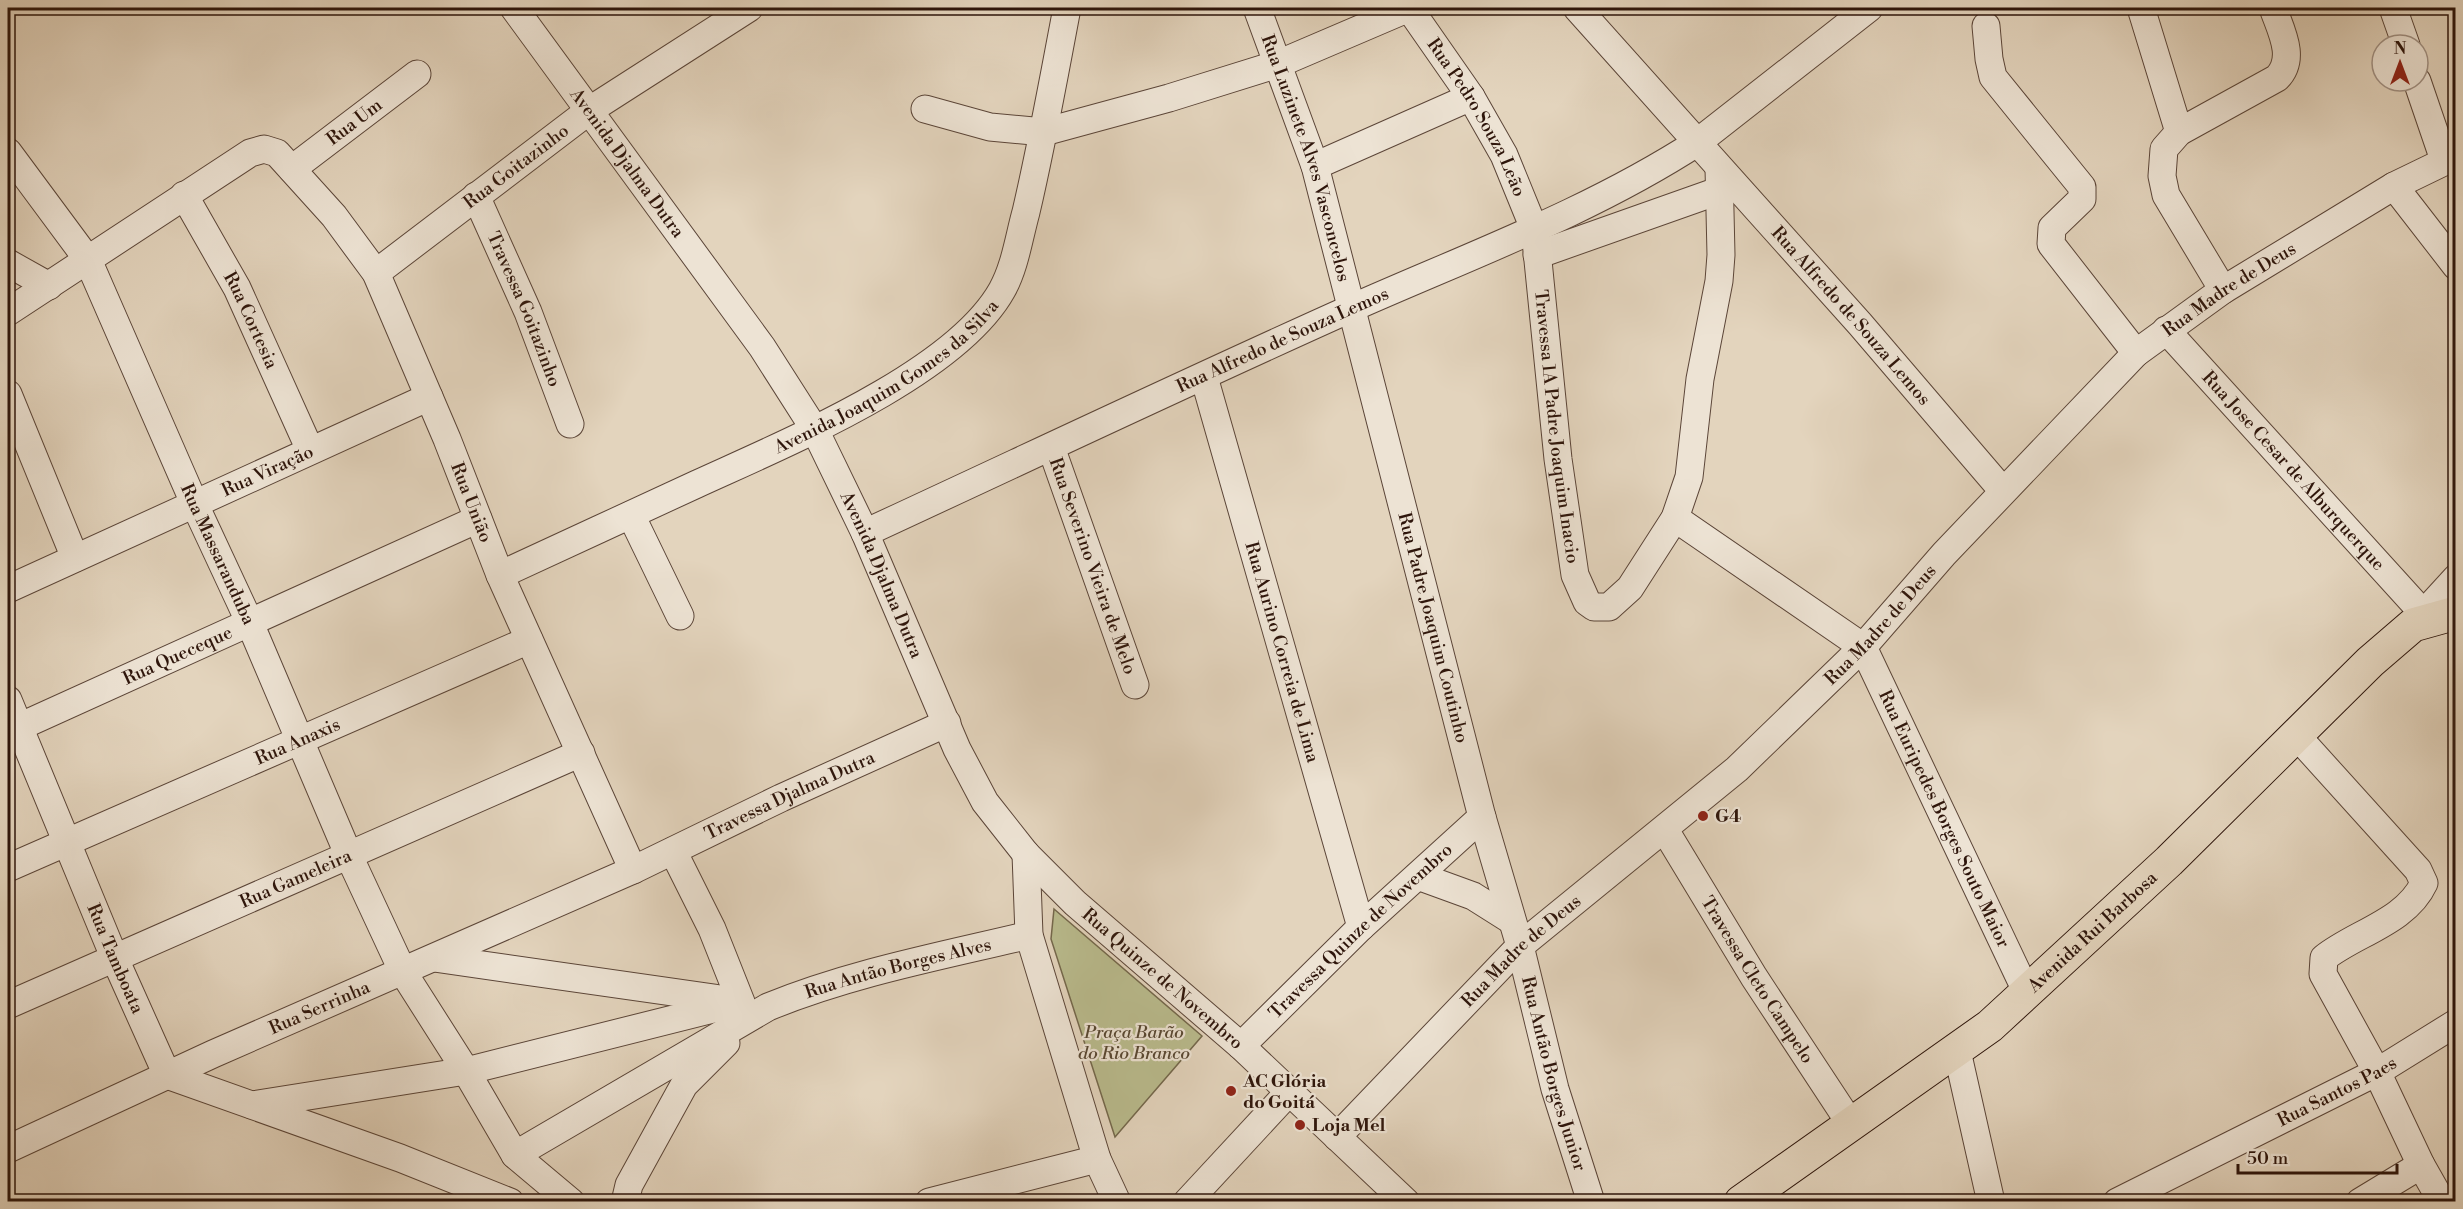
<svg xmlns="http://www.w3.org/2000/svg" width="2463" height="1209" viewBox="0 0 2463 1209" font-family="'Libre Bodoni',serif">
<rect width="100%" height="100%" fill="#e3d4bd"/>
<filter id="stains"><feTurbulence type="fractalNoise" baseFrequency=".00333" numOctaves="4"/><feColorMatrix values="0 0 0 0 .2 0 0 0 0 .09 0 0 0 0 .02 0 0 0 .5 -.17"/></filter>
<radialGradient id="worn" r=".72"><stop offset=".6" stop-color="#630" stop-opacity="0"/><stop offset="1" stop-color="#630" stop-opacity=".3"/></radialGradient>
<path fill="#b9bb8d" stroke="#74684c" stroke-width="1.5" d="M1054,909L1202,1036L1115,1137L1051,939Z"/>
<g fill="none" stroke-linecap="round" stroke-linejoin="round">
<g stroke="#5b4538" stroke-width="29">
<g id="minor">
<path id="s1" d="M514,8L762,347L815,430L865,533L957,749L985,802L1026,854L1075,903L1241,1046L1406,1202"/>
<path id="s2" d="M1257,8L1315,166L1482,817L1520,946L1555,1089L1591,1202"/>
<path id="s3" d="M1409,8L1471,97L1504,155L1535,231L1558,459L1575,575L1587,602L1594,607H1609L1630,588L1675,518L1689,477L1700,379L1719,281L1721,255L1719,168"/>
<path id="s4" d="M1577,8L1860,324L2003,491"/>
<path d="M2141,8L2179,132"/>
<path d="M2393,8L2406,45"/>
<path d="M1986,26L1989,59L1993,77L2082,187V199L2052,228L2051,244L2136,353"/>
<path d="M2417,81L2444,160"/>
<path d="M925,109L990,127L1044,132L1169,98L1278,64L1409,8"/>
<path id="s5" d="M8,152L88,260L195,505L249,621L349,856L403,972L466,1071L252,1105"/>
<path d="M1315,166L1471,97"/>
<path id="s6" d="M292,169L417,74"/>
<path d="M2394,186L2456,266"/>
<path id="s7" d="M184,195L237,288L310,450"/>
<path id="s8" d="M476,196L528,312L570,424"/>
<path d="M1537,255L1718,191"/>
<path d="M8,263L49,286"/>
<path id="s9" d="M376,273L590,110L749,8"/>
<path d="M2223,290L2166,195L2162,176L2164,149L2179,132L2277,78C2297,58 2280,29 2273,8"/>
<path id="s10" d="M8,312L250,153L264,149L277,153L334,216L376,273L447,439L500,575L633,870"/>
<path id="s11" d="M2166,330L2423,613"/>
<path id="s12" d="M1204,377L1361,927"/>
<path d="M8,394L75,558"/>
<path id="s13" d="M1051,447L1135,685"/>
<path d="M631,515L680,616"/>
<path id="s14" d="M1675,518L1863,647L2027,993"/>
<path id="s15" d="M865,533C1027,458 1189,381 1352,308C1469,256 1590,212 1698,142L1869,8"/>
<path id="s16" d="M500,575C566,545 631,514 697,484C784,444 955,374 1002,290C1015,267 1019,237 1026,212C1042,144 1054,76 1067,8"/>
<path id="s17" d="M8,589L429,397"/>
<path d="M2413,625L2456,578"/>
<path id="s18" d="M8,700L115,959L167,1075L400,1158L510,1202"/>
<path id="s19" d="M8,732L478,519"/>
<path d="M2296,735L2418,870L2424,883C2406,922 2355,933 2324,958L2323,974L2377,1072L2421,1165L2442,1202"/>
<path id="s20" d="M1665,830L1754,977L1852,1126"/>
<path d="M1026,854L1029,935L1097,1159L1117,1202"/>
<path id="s21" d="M8,868L529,640"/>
<path d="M1418,876L1473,896L1511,920"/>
<path d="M434,958L728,1000"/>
<path id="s22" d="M8,1005L581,753"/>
<path id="s23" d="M1241,1046L1361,927L1482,817"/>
<path d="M1957,1051L1991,1202"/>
<path id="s24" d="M1337,1137L1520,946L1737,769L1863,647L1944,554L2136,353L2223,290L2394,186L2456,156"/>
<path id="s25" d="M8,1149L213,1054L633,870L781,798L947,723"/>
<path id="s26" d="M515,1155L768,1007C851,973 941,956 1029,935"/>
<path d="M571,1202L515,1155L466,1071L741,1002L712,929L673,851"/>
<path d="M625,1202L629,1185L684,1085L726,1043"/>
<path d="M929,1202L1097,1159"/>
<path d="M1187,1202L1288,1093"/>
<path id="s27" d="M2117,1202L2377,1072L2456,1023"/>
<path d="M2360,1202L2421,1165"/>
</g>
</g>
<g stroke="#2e150b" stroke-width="35">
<g id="major">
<path id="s28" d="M1741,1202L1990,1026L2169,861L2370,662L2413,625L2456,613"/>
</g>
</g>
<use href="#minor" stroke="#ede3d4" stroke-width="27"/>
<use href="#major" stroke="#e3d4bd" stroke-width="33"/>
</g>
<g fill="#8f2418" stroke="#ede3d4" stroke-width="2">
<circle cx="1703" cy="816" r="6"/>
<circle cx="1231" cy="1091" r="6"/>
<circle cx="1300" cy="1125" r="6"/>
</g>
<g text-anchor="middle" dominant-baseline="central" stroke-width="4.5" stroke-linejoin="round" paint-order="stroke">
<g font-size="18" fill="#2e150b" stroke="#ede3d4">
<text stroke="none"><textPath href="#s3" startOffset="129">Rua Pedro Souza Leão</textPath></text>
<text stroke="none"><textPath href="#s6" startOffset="78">Rua Um</textPath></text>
<text stroke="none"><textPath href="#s2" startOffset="158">Rua Luzinete Alves Vasconcelos</textPath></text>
<text stroke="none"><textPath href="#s1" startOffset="192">Avenida Djalma Dutra</textPath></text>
<text stroke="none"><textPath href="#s9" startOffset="176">Rua Goitazinho</textPath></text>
<text stroke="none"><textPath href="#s24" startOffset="1234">Rua Madre de Deus</textPath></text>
<text stroke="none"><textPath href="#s8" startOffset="123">Travessa Goitazinho</textPath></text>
<text stroke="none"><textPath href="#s4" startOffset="412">Rua Alfredo de Souza Lemos</textPath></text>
<text stroke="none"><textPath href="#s7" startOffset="142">Rua Cortesia</textPath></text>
<text stroke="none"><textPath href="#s15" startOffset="460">Rua Alfredo de Souza Lemos</textPath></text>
<text stroke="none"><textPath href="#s16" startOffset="436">Avenida Joaquim Gomes da Silva</textPath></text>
<text stroke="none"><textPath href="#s3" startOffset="454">Travessa 1A Padre Joaquim Inacio</textPath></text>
<text stroke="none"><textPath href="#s17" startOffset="285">Rua Viração</textPath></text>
<text stroke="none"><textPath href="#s11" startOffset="190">Rua Jose Cesar de Alburquerque</textPath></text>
<text stroke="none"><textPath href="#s10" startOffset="722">Rua União</textPath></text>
<text stroke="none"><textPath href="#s5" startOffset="456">Rua Massaranduba</textPath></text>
<text stroke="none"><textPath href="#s13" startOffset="126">Rua Severino Vieira de Melo</textPath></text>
<text stroke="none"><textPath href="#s1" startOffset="678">Avenida Djalma Dutra</textPath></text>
<text stroke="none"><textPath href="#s24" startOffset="748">Rua Madre de Deus</textPath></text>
<text stroke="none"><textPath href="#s2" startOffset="645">Rua Padre Joaquim Coutinho</textPath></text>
<text stroke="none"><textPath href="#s12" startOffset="286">Rua Aurino Correia de Lima</textPath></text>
<text stroke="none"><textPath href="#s19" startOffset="186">Rua Queceque</textPath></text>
<text stroke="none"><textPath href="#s21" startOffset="316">Rua Anaxis</textPath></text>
<text stroke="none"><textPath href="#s25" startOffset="858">Travessa Djalma Dutra</textPath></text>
<text stroke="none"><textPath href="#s14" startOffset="418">Rua Euripedes Borges Souto Maior</textPath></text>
<text stroke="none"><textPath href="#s22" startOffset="314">Rua Gameleira</textPath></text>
<text stroke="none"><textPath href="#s23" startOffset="166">Travessa Quinze de Novembro</textPath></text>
<text stroke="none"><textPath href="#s28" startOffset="444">Avenida Rui Barbosa</textPath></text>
<text stroke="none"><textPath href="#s24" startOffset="262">Rua Madre de Deus</textPath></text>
<text stroke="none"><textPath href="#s18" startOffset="280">Rua Tamboata</textPath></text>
<text stroke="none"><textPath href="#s26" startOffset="429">Rua Antão Borges Alves</textPath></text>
<text stroke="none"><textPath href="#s1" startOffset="1179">Rua Quinze de Novembro</textPath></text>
<text stroke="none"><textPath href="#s20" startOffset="176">Travessa Cleto Campelo</textPath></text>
<text stroke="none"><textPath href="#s25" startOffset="342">Rua Serrinha</textPath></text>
<text stroke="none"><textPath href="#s2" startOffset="1107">Rua Antão Borges Junior</textPath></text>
<text stroke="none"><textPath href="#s27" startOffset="246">Rua Santos Paes</textPath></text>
</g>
<g font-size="18" font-weight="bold" fill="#2e150b" stroke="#ede3d4" text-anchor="start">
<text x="1715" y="816">G4</text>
<text x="1243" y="1081">AC Glória<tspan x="1243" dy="21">do Goitá</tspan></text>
<text x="1312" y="1125">Loja Mel</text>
</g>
<g font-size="18" font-style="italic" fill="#584732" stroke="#ede3d4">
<text x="1134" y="1032">Praça Barão<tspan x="1134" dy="21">do Rio Branco</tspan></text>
</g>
</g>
<rect width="2463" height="1209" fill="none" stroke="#e3d4bd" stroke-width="30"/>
<rect x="9" y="9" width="2445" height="1191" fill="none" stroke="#2e150b" stroke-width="3"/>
<rect x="15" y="15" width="2433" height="1179" fill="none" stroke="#2e150b" stroke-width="1.5"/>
<g transform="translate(2400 63)"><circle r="28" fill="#ede3d4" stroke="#a19184" stroke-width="1.5"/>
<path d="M0-4.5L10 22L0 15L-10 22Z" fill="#8f2418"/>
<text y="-9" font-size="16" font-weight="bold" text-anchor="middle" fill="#2e150b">N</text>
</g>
<path d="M2238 1164v9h159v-9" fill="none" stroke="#2e150b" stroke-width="3"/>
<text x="2247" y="1164" font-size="18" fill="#2e150b" stroke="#ede3d4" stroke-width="4.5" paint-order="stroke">50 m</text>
<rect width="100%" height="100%" filter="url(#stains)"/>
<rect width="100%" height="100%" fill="url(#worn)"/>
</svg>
